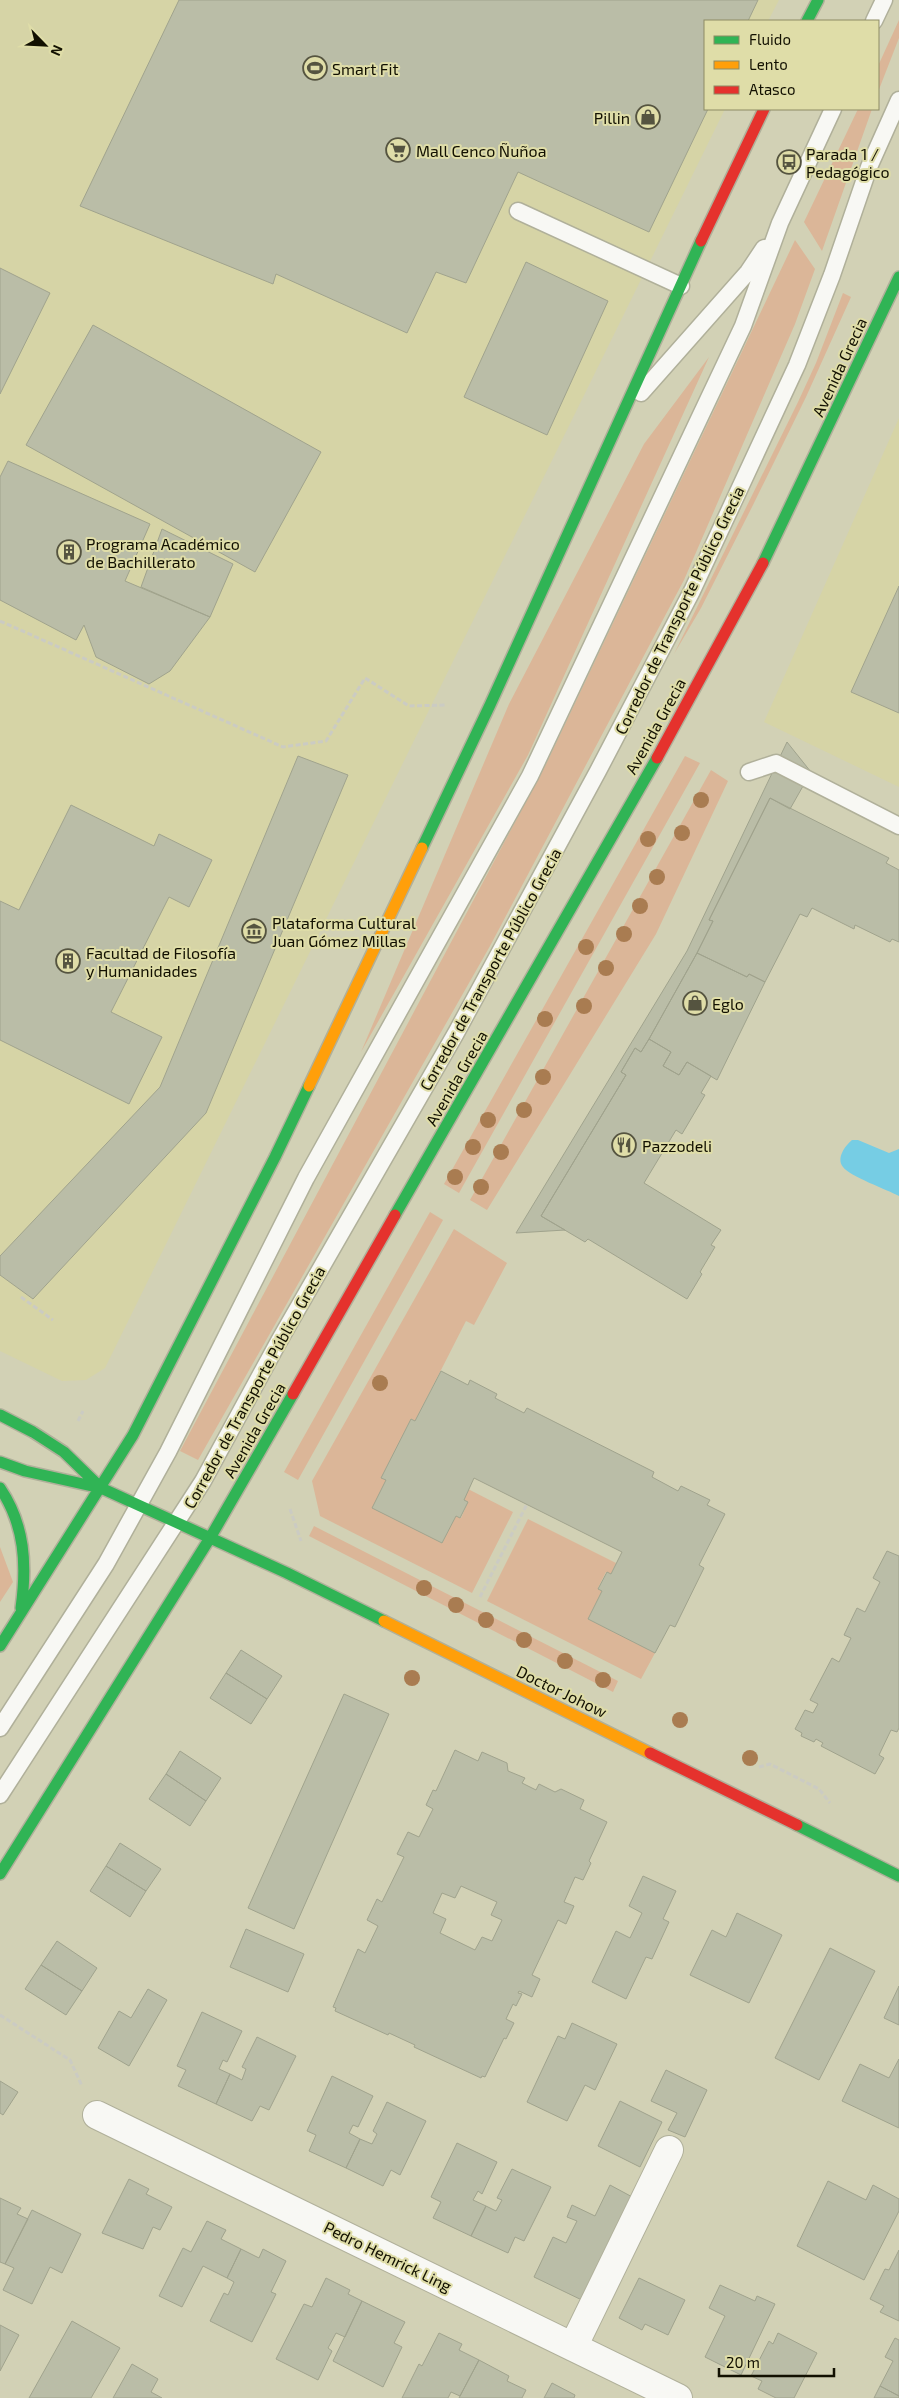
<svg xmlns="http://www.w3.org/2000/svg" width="899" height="2398" viewBox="0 0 899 2398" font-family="'Exo 2',sans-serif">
<rect width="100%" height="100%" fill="#d2d1b5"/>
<path fill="#d6d4a6" d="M0,0H779L768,21H705V109H725L105,1368L86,1380L62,1381L0,1351Z
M899,418V787L764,722Z"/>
<path fill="#dbb698" d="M899,20V38L878,92V66Z
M858,109H872L822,251L804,222Z
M795,240L815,269L795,324L684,580L490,946L198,1460L180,1451L547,762Z
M843,293L851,297L806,397L753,505L701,608L674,654L798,402L816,363Z
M709,357L528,755L361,1052L509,704L644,444Z
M685,756L700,763L459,1193L444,1184Z
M711,770L728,781L656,934L487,1210L470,1200Z
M430,1212L443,1220L298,1480L284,1472Z
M454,1229L507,1263L474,1325L466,1321L415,1421L411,1419L381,1478L386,1480L373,1507L442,1543L456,1516L461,1518L468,1502L464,1500L468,1489L513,1512L472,1593L320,1516L312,1481Z
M528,1519L616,1563L611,1574L606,1572L598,1588L602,1591L588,1619L655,1653L641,1679L487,1601Z
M314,1526L618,1681L613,1692L309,1536Z
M0,1547L13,1582L0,1602Z"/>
<path fill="#76cde4" d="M852,1140H858L889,1153L899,1149V1196C888,1190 849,1176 843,1167C836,1158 845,1146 852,1140Z"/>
<path fill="#babda7" stroke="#a0a38d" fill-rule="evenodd" d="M179,0H758L748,21H705V109H708L649,232L518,172L466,283L436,272L407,333L276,274L273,284L80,206Z
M526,262L608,301L547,435L464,397Z
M0,268L50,293L0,394Z
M93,325L321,452L255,572L26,445Z
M8,461L150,524L125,581L210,617L170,671L149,684L96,657L84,625L76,640L0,600V477Z
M162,529L233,564L210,617L141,587Z
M899,586V713L851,692Z
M787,742L811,772L790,809L770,798L709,920L713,921L697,953L649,1039L641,1052L635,1048L621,1072L626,1075L541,1216L565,1230L516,1233L687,951Z
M298,756L348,775L206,1113L33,1299L0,1275V1256L160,1087Z
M770,798L889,858L886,863L899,870V942L892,939L890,942L855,925L854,929L812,908L807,917L800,914L765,982L749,974L747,977L697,953L713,921L709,920Z
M71,805L154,846L159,834L212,860L189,907L169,897L111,1012L162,1037L129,1104L0,1040V901L19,910Z
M697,953L747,977L749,974L765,982L717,1080L687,1062L679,1075L663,1066L671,1052L649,1039Z
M649,1039L671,1052L663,1066L679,1075L687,1062L711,1076L701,1093L705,1095L682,1134L676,1130L644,1183L721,1230L711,1245L715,1247L700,1272L702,1274L687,1299L588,1239L585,1242L541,1216L626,1075L621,1072L635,1048L641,1052Z
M441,1371L468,1385L470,1380L497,1394L495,1398L524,1413L527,1408L654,1472L652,1477L678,1491L681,1486L710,1500L707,1505L725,1514L699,1565L704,1568L675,1627L670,1625L655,1653L588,1619L602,1591L598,1589L607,1572L611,1574L622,1552L474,1478L464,1500L468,1502L460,1518L456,1516L442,1543L372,1508L386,1480L381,1478L411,1419L415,1421Z
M887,1551L899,1556V1728L897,1732L891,1730L879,1755L884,1758L875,1774L821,1746L823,1743L816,1739L814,1742L801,1736L802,1733L795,1729L805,1710L813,1713L818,1704L810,1700L832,1658L839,1662L851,1638L844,1635L857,1608L865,1612L880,1582L873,1578Z
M241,1650L282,1676L267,1699L226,1673Z
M226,1673L267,1699L251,1724L210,1698Z
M344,1694L389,1714L294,1929L248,1908Z
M455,1750L478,1761L482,1752L507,1763L508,1771L525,1778L522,1783L536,1790L539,1784L555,1792L561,1789L584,1800L580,1809L607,1822L589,1861L591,1863L583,1880L575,1877L564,1902L574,1906L566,1924L558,1920L532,1975L540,1979L532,1997L519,1991L518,1993L522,1994L516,2006L513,2004L506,2019L514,2023L506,2039L504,2038L485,2077L482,2076L481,2078L414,2047L415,2045L389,2033L388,2035L335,2011L336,2008L333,2007L358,1949L365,1953L378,1926L367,1920L377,1899L382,1902L404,1857L397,1854L408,1832L419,1837L433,1809L426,1805L433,1790L436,1791ZM461,1886L497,1902L491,1915L502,1920L492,1941L482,1937L475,1950L440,1933L446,1919L433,1913L442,1893L455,1898Z
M180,1751L221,1778L206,1801L166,1774Z
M166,1774L206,1801L190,1826L149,1799Z
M120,1843L161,1869L146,1891L106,1866Z
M106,1866L146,1891L130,1917L90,1891Z
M643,1876L676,1891L663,1919L669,1922L652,1959L646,1957L626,1999L592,1982L616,1931L630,1938L642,1913L629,1906Z
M737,1913L782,1935L749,2003L690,1975L712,1930L726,1937Z
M246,1929L304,1954L288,1992L230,1967Z
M57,1941L97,1968L82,1991L41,1965Z
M830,1948L875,1971L819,2080L775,2058Z
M41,1965L82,1991L66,2015L25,1989Z
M899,1986V2025L884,2018Z
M148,1989L167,2000L129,2066L98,2048L119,2011L131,2018Z
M202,2012L242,2031L227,2062L223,2060L219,2069L230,2074L216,2104L178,2086L186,2070L177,2066Z
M572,2023L617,2044L595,2090L585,2085L567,2121L527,2102L558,2036L565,2039Z
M257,2037L296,2056L269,2110L260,2106L252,2121L216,2104L230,2074L242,2080L246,2069L242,2067Z
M899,2059V2128L842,2101L860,2064L889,2078Z
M666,2070L707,2090L685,2137L668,2130L677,2113L651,2101Z
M332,2076L373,2096L358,2127L353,2125L349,2133L360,2139L346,2168L309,2151L316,2135L307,2131Z
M0,2081L18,2092L3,2115L0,2113Z
M620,2101L662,2122L640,2167L598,2146Z
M387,2102L426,2121L400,2175L391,2170L383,2186L346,2168L360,2139L372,2144L377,2134L373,2131Z
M457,2143L497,2162L482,2194L478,2191L473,2200L486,2206L471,2236L433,2218L441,2202L431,2197Z
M512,2169L551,2187L524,2241L515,2237L508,2253L471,2236L486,2206L496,2211L502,2200L497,2198Z
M129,2179L149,2189L146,2194L172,2207L160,2230L153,2227L143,2249L102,2233Z
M828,2181L866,2200L873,2185L899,2199V2211L864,2280L797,2246Z
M610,2185L636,2199L586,2302L534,2277L553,2237L566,2243L577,2221L567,2217L572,2205L595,2216Z
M0,2198L21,2208L17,2214L28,2219L5,2264L0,2262Z
M32,2210L81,2234L62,2273L50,2267L32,2304L3,2290L14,2268L5,2264Z
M207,2221L226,2230L221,2239L241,2249L227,2278L203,2266L182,2307L159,2296L183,2248L191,2252Z
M241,2249L259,2258L263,2249L286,2261L271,2292L276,2294L252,2342L210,2321L224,2293L228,2295L234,2282L227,2278Z
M899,2250V2321L880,2312L884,2306L870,2299L885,2269L889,2270Z
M326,2278L350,2290L348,2294L362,2301L345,2337L336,2333L328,2348L332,2351L318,2380L276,2359L304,2304L312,2307Z
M639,2278L685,2300L668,2335L645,2324L642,2330L619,2318Z
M720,2285L755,2301L757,2296L775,2304L741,2375L705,2357L725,2316L709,2308Z
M362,2301L405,2322L394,2343L402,2347L383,2387L333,2361Z
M72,2321L120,2348L91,2398H29Z
M0,2325L19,2335L0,2371Z
M439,2333L462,2344L459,2350L479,2360L460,2396L451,2392L448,2398H402L419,2364L422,2366Z
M778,2333L817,2353L794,2398H776L758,2389L762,2381L751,2376L769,2341L773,2344Z
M895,2338L899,2340V2396L880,2386L893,2361L885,2357Z
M479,2360L509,2376L507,2381L526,2390L522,2398H459Z
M132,2364L158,2379L151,2392L162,2398H113Z
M552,2383L575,2395L574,2398H544Z
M880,2386L899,2396V2398H874Z"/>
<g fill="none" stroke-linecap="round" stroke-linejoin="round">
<g stroke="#b0b09a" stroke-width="19">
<path id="lane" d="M874,21L884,0
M518,211L681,286
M641,393L748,272L764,248
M749,772L776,763L899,826
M0,1728L106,1564L168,1452L306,1178L530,776L743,326L780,223L833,109
M0,1795L203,1481L279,1341L456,1033L598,771L692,591L797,365L832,275L869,167L899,100"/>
</g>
<g stroke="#b0b09a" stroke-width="30">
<path id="street" d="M97,2115L678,2398
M573,2347L669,2150"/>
</g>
<g stroke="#b0b09a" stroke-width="14">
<path id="fast" d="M807,21L818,0
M763,563L899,277
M422,848L490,705L701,241
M395,1215L657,758
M0,1415L33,1432L64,1452L101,1488
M0,1462L25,1471L101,1488L287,1573L384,1621
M0,1488C25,1525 27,1565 21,1608
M0,1646L133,1435L275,1157L309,1086
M797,1825L899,1876
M0,1874L210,1538L293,1394"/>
</g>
<g stroke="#b0b09a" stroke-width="14">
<path id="slow" d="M309,1086L422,848
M384,1621L650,1753"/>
</g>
<g stroke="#b0b09a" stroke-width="14">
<path id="jam" d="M701,241L764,109
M657,758L763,563
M293,1394L395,1215
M650,1753L797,1825"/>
</g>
<path stroke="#cbcbc3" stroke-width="3" stroke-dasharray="5 2.5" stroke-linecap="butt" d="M0,621L283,747L326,741L365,678L409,706L447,705
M21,1297L53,1320
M78,1421L83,1411
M290,1509L301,1541
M480,1597L527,1504
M759,1767L770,1764L819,1789L830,1803
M0,2015L70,2060L82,2086"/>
<use href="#lane" stroke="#f8f8f4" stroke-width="16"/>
<use href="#street" stroke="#f8f8f4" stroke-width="28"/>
<use href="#fast" stroke="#30b455" stroke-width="11"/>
<use href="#slow" stroke="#ff9f0a" stroke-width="11"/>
<use href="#jam" stroke="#e5322d" stroke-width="11"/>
</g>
<g fill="#a97c51">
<circle cx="701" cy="800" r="8"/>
<circle cx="682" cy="833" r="8"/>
<circle cx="648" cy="839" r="8"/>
<circle cx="657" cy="877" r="8"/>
<circle cx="640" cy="906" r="8"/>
<circle cx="624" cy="934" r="8"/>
<circle cx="586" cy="947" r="8"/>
<circle cx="606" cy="968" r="8"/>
<circle cx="584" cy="1006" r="8"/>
<circle cx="545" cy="1019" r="8"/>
<circle cx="543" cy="1077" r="8"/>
<circle cx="524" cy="1110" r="8"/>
<circle cx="488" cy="1120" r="8"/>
<circle cx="473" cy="1147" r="8"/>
<circle cx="501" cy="1152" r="8"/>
<circle cx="455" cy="1177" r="8"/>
<circle cx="481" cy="1187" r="8"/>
<circle cx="380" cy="1383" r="8"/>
<circle cx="424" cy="1588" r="8"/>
<circle cx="456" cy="1605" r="8"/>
<circle cx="486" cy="1620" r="8"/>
<circle cx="524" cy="1640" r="8"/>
<circle cx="565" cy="1661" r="8"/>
<circle cx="412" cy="1678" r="8"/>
<circle cx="603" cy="1680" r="8"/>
<circle cx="680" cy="1720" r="8"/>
<circle cx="750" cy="1758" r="8"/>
</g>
<defs>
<g id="stadium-ring" transform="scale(1.25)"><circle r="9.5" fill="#dfdda8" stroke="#555440" stroke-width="1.5"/><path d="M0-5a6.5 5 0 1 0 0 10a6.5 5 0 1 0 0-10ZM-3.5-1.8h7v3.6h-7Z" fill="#555440"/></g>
<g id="shop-ring" transform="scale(1.25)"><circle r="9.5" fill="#dfdda8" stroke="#555440" stroke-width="1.5"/><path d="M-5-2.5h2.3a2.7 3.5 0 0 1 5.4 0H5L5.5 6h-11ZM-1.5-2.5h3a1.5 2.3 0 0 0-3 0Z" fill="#555440"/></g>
<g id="supermarket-ring" transform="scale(1.25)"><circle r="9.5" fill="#dfdda8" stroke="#555440" stroke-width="1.5"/><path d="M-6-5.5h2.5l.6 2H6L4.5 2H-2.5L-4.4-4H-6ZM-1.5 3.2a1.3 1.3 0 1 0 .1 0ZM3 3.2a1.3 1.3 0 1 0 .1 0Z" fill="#555440"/></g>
<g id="bus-ring" transform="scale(1.25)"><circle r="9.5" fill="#dfdda8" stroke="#555440" stroke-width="1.5"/><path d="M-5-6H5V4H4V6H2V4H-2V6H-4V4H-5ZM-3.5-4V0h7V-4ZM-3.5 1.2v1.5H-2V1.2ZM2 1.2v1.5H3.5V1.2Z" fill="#555440"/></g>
<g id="building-ring" transform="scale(1.25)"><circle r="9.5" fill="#dfdda8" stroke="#555440" stroke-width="1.5"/><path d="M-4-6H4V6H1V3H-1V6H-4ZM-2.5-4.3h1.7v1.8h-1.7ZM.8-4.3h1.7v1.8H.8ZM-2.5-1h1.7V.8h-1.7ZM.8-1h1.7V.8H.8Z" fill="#555440"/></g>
<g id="museum-ring" transform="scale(1.25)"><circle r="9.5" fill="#dfdda8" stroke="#555440" stroke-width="1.5"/><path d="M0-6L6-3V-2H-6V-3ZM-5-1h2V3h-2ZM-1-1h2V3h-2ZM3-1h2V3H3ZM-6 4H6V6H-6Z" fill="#555440"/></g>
<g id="restaurant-ring" transform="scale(1.25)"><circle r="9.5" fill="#dfdda8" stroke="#555440" stroke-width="1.5"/><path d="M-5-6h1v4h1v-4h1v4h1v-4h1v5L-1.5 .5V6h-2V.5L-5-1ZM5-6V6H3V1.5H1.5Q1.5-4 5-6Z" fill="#555440"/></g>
</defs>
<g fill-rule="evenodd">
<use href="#stadium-ring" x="315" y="68"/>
<use href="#shop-ring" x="648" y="117"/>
<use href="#supermarket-ring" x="398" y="150"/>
<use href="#bus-ring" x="789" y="162"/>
<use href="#building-ring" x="69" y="552"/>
<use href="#museum-ring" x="254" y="931"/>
<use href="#building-ring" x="68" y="961"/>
<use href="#shop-ring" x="695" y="1003"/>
<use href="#restaurant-ring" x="624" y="1145"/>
</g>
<g text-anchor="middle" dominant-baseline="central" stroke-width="4" stroke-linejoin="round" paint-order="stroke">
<g font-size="16" fill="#121001" stroke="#dfdda8" text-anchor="start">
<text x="332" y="68">Smart Fit</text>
<text x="630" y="117" text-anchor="end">Pillin</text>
<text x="416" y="150">Mall Cenco Ñuñoa</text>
<text x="806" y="153">Parada 1 /<tspan x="806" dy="18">Pedagógico</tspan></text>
<text x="86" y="543">Programa Académico<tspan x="86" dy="18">de Bachillerato</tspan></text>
<text x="272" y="922">Plataforma Cultural<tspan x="272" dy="18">Juan Gómez Millas</tspan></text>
<text x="86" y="952">Facultad de Filosofía<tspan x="86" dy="18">y Humanidades</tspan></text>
<text x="712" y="1003">Eglo</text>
<text x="642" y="1145">Pazzodeli</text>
</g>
<g font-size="16" fill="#121001" stroke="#dfdda8">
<text transform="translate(839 367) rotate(-65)">Avenida Grecia</text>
<text transform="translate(679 610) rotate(-64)">Corredor de Transporte Público Grecia</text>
<text transform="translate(655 726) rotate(-61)">Avenida Grecia</text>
<text transform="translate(490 969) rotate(-61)">Corredor de Transporte Público Grecia</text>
<text transform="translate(456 1078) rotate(-60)">Avenida Grecia</text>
<text transform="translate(254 1387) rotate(-61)">Corredor de Transporte Público Grecia</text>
<text transform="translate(254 1430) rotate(-60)">Avenida Grecia</text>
<text transform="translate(562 1691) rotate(26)">Doctor Johow</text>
<text transform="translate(388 2256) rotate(26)">Pedro Hemrick Ling</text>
</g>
</g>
<rect x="704" y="20" width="175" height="90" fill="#dfdda8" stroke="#8d8b65"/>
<rect x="714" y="36" width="25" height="8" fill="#30b455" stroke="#8d8b65"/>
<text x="749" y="45" font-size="15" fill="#121001">Fluido</text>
<rect x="714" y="61" width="25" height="8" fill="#ff9f0a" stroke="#8d8b65"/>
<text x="749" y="70" font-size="15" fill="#121001">Lento</text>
<rect x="714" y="86" width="25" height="8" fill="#e5322d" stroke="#8d8b65"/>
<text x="749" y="95" font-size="15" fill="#121001">Atasco</text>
<g transform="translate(45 45) rotate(114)" stroke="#dfdda8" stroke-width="4" paint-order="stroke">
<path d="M0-4L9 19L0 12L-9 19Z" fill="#121001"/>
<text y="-8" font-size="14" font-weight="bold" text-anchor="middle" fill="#121001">N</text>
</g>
<path d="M719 2368v8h115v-8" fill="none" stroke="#121001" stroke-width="2.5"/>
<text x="726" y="2368" font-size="15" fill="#121001" stroke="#dfdda8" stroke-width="4" paint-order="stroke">20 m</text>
</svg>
